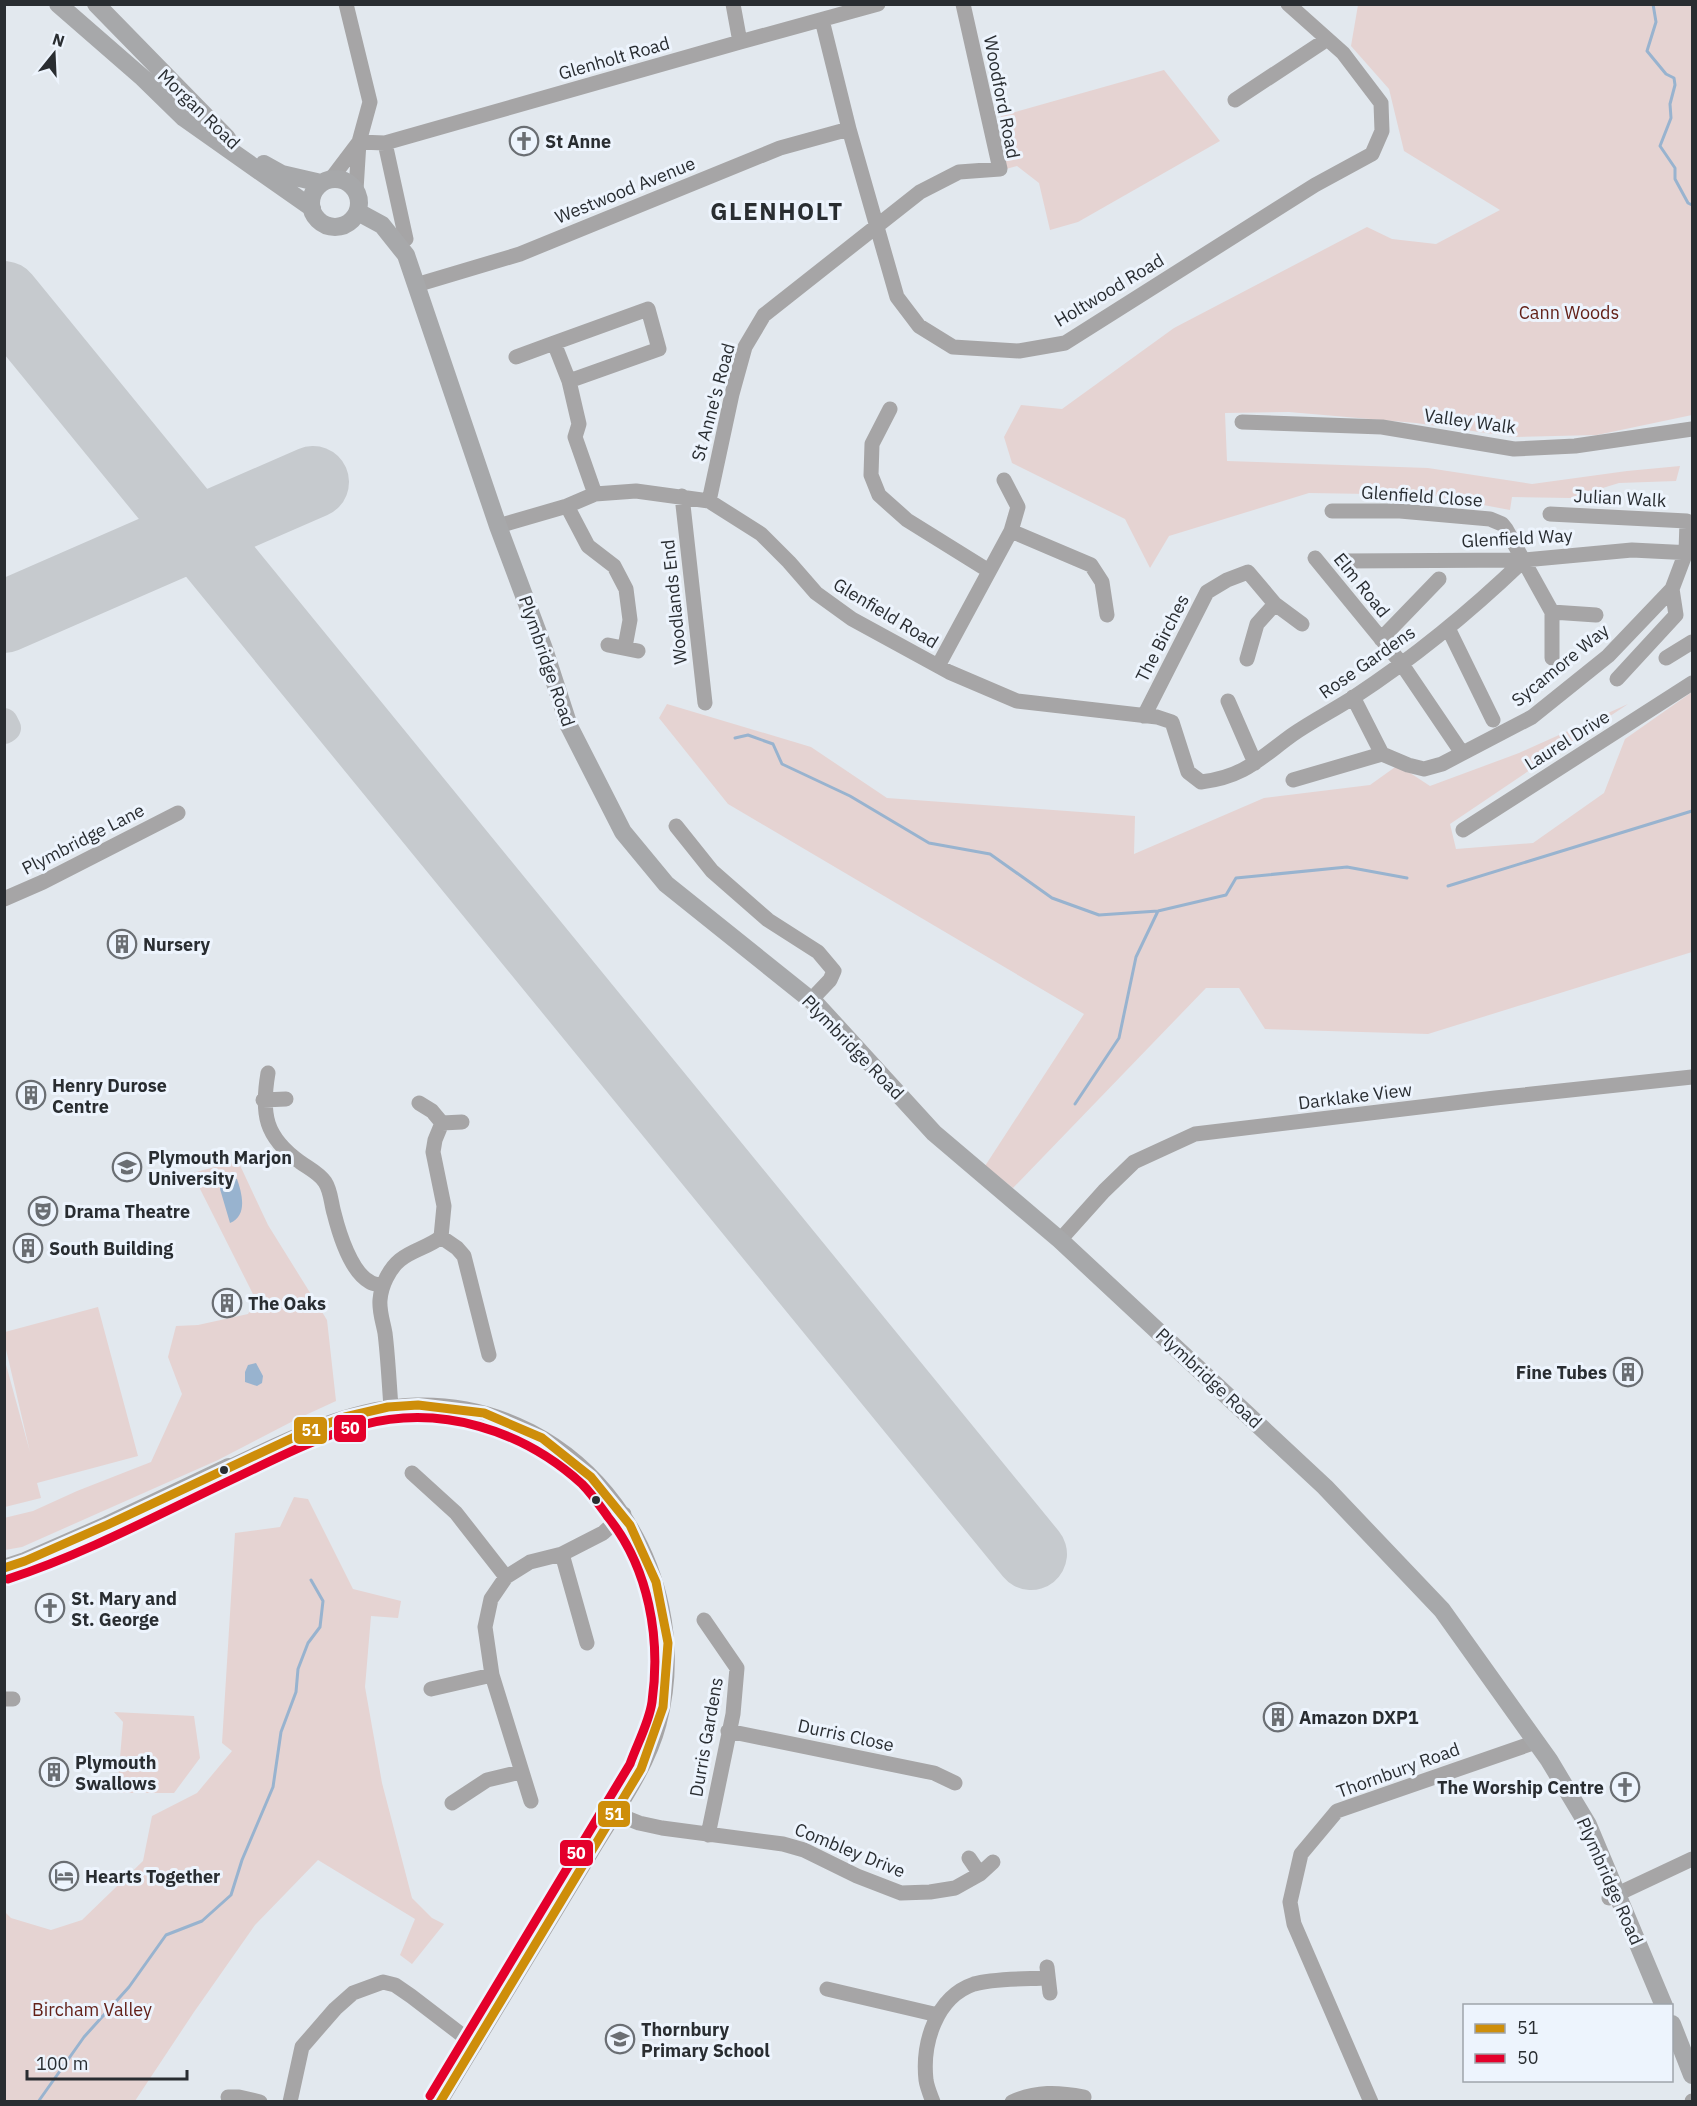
<svg xmlns="http://www.w3.org/2000/svg" width="1697" height="2106" viewBox="0 0 1697 2106" font-family="'IBM Plex Sans',sans-serif">
<rect width="100%" height="100%" fill="#e2e8ee"/>
<path fill="#e5d3d2" d="M1358,5H1692V415L1597,435L1515,437L1416,423L1289,412L1225,413L1227,461L1428,468L1532,484L1627,471L1680,466L1676,481L1619,483L1570,498L1512,497L1510,510L1430,495L1309,493L1169,536L1150,568L1125,519L1012,463L1004,437L1021,405L1062,409L1174,328L1367,227L1392,239L1436,244L1500,210L1404,151L1389,89L1351,46Z
M1164,70L1220,141L1078,222L1050,230L1039,183L1017,166L1006,169L1001,116Z
M1692,692V952L1428,1034L1265,1029L1239,988H1206L1013,1188L985,1166L1084,1014L728,804L659,718L667,704L811,747L887,798L1135,816L1134,854L1264,798L1370,785L1398,765L1430,786L1519,753L1628,704L1450,824L1456,849L1533,843L1604,793L1625,739Z
M238,1161L268,1225L327,1320L336,1401L297,1419L218,1460L22,1547L5,1550L4,1518L33,1511L77,1491L151,1462L182,1394L168,1357L176,1326L198,1325L248,1314L256,1300L192,1173Z
M98,1307L138,1456L37,1483L41,1498L5,1507V1361L30,1452L5,1345V1332Z
M294,1497L308,1499L353,1589L401,1601L398,1618L371,1616L365,1687L382,1783L412,1898L432,1918L444,1924L412,1964L400,1955L415,1919L318,1860L255,1925L194,2012L135,2101H5V1912L11,1918L51,1930L82,1920L143,1861L152,1816L197,1793L232,1751L222,1743L235,1533L280,1527Z
M114,1712L194,1716L200,1758L174,1793H117L123,1722Z"/>
<path fill="#98b3cf" d="M220,1176L237,1179C242,1193 248,1216 230,1223L220,1189Z
M256,1363L263,1376L262,1383L257,1386L245,1382V1372L248,1365Z"/>
<g fill="none" stroke-linecap="round" stroke-linejoin="round">
<path stroke="#98b3cf" stroke-width="3" d="M1653,4L1656,22L1647,51L1666,74L1674,78L1675,85L1670,104L1671,118L1660,146L1675,168V179L1688,203L1692,205
M735,738L748,735L773,744L782,764L850,796L929,843L990,854L1052,898L1099,915L1158,911L1226,895L1236,878L1347,867L1407,878
M1448,886L1692,811
M1075,1104L1119,1038L1136,957L1158,911
M38,2102L84,2037L129,1987L166,1935L202,1921L231,1895L242,1860L273,1787L281,1732L296,1692L298,1669L308,1643L320,1627L323,1601L311,1580"/>
<path stroke="#c6cace" stroke-width="28" d="M4,722L7,728L4,730"/>
<path stroke="#c6cace" stroke-width="72" d="M4,297L1031,1554
M4,617L313,482"/>
<path stroke="#a6a5a6" stroke-width="15" d="M346,4L370,102L359,142L356,190
M733,4L740,42
M822,20L849,129L897,297L919,326L953,347L1019,351L1065,343L1315,185L1372,154L1382,131L1381,103L1343,53L1288,4
M1235,100L1326,40
M359,142L385,143L740,42L878,4
M385,143L406,239
M331,179L359,142
M416,285L520,254L780,148L849,129
M516,357L554,343
M569,381L659,349L648,309L554,343L569,381L579,424L575,437L595,494
M890,409L872,444L871,475L879,495L907,520L989,571
M1242,422L1382,427L1514,449L1575,446L1692,429
M682,496L705,703
M709,501L732,394L745,347L764,315L920,192L959,172L1000,169L963,4
M567,506L588,546L614,566L626,589L630,620L625,647
M1332,511H1400L1490,519L1502,524L1506,529L1552,612L1596,615
M498,526L567,506L595,494L636,491L709,501L761,534L789,562L816,593L852,619L949,672L1017,701L1157,717L1172,722L1188,772L1201,782C1244,777 1259,759 1292,735C1312,721 1334,710 1354,697C1415,657 1472,610 1524,560
M1011,531L1091,565L1102,582L1107,615
M1315,558L1401,663L1462,753
M1343,561L1524,560L1632,550L1692,553
M1448,628L1493,720
M1381,639L1439,579
M608,645L638,651
M1552,658V612
M1666,658L1692,642
M1247,659L1257,624L1275,604
M938,666L1011,531L1018,507L1004,480
M1617,679L1676,615L1672,589
M1353,697L1382,754L1408,765L1424,769L1442,764L1532,717L1608,656L1672,589L1686,552L1687,521L1550,514
M1228,701L1255,763
M1144,716L1207,592L1227,580L1248,572L1275,604L1302,624
M1293,780L1382,754
M676,826L712,871L768,920L818,952L834,971L830,980L811,1000
M1463,830L1692,683
M4,899L43,882L178,813
M268,1073C261,1114 265,1137 300,1162C308,1168 319,1173 325,1182C331,1191 331,1203 334,1213C339,1233 351,1272 370,1282C373,1284 379,1285 383,1286
M263,1100L286,1099
M442,1123L462,1122
M441,1237L457,1248L464,1256L489,1355
M1060,1240L1104,1191L1134,1162L1195,1134L1495,1098L1692,1077
M391,1407C389,1382 388,1357 385,1333C383,1322 379,1311 380,1300C381,1286 389,1269 400,1260C412,1250 429,1247 441,1237L444,1206L433,1152L435,1140L442,1123L432,1111L419,1103
M229,1467C290,1439 348,1407 416,1405C584,1401 700,1568 659,1724C647,1770 613,1815 589,1856C540,1938 490,2020 440,2102
M412,1473L456,1513L506,1577
M562,1554L587,1643
M704,1620L737,1668L733,1714L708,1835
M431,1689L492,1675
M4,1699H13
M728,1731L934,1773L955,1783
M531,1801L492,1675L485,1627L491,1599L506,1577L530,1562L562,1554L603,1533L624,1514
M452,1803L487,1780L520,1772
M614,1813L639,1823L662,1828L783,1844L804,1850L857,1876L901,1893L930,1892L955,1888L980,1874L993,1862
M969,1858L980,1874
M1609,1898L1692,1859
M1047,1967L1050,1993
M827,1989L938,2015
M228,2097H239L260,2102
M290,2102L302,2047L335,2009L353,1993L383,1982L395,1985L411,1996L475,2045
M933,2102C930,2094 927,2087 926,2080C922,2043 936,1997 974,1984C993,1978 1027,1979 1047,1978
M1012,2102C1036,2091 1058,2092 1084,2097
M1371,2102L1294,1924L1290,1902L1301,1854L1337,1811L1536,1742
M1692,2102V2101"/>
<path stroke="#a7a8aa" stroke-width="18" d="M58,4L143,78L184,118L312,208
M96,4L227,138
M264,164L282,174L321,183
M311 203a24 24 0 1 1 48 0a24 24 0 1 1-48 0Z
M358,212L382,225L406,255L498,526L544,649L569,726L623,832L666,884L817,1005L934,1133L1060,1240L1325,1487L1442,1610L1549,1760L1588,1825L1664,2006
M4,1568L25,1561L107,1525L229,1467
M1672,2024L1692,2075"/>
<g stroke="#edf4fd" stroke-width="14">
<path id="bus-1" d="M4,1568L25,1561L107,1525L303,1433L345,1417L388,1407L418,1405L484,1413L542,1438L591,1477L630,1525L656,1582L668,1643L663,1707L641,1769L440,2102"/>
</g>
<g stroke="#edf4fd" stroke-width="14">
<path id="bus-2" d="M8,1579C85,1554 159,1514 233,1479C275,1459 317,1437 362,1425C440,1404 523,1430 582,1484C592,1494 600,1506 608,1517C649,1568 661,1638 652,1702C649,1723 637,1744 630,1764L430,2096"/>
</g>
<use href="#bus-1" stroke="#ce8e0a" stroke-width="9"/>
<use href="#bus-2" stroke="#e4002b" stroke-width="9"/>
</g>
<defs>
<g id="church-ring" transform="scale(1.5)"><circle r="9.5" fill="#edf4fd" stroke="#6a6e73" stroke-width="1.5"/><path d="M-1.2-6h2.4v3.5h3.3v2.4h-3.3V6h-2.4V-.1h-3.3v-2.4h3.3Z" fill="#6a6e73"/></g>
<g id="building-ring" transform="scale(1.5)"><circle r="9.5" fill="#edf4fd" stroke="#6a6e73" stroke-width="1.5"/><path d="M-4-6H4V6H1V3H-1V6H-4ZM-2.5-4.3h1.7v1.8h-1.7ZM.8-4.3h1.7v1.8H.8ZM-2.5-1h1.7V.8h-1.7ZM.8-1h1.7V.8H.8Z" fill="#6a6e73"/></g>
<g id="university-ring" transform="scale(1.5)"><circle r="9.5" fill="#edf4fd" stroke="#6a6e73" stroke-width="1.5"/><path d="M0-5L7-2L0 1L-7-2ZM-4 1L0 2.5L4 1V4Q0 6-4 4Z" fill="#6a6e73"/></g>
<g id="theatre-ring" transform="scale(1.5)"><circle r="9.5" fill="#edf4fd" stroke="#6a6e73" stroke-width="1.5"/><path d="M-5-5.5Q0-4 5-5.5V0Q5 5 0 6Q-5 5-5 0ZM-3.3-2.5H-1v1.5H-3.3ZM1-2.5H3.3v1.5H1ZM-2.8 1Q0 5.5 2.8 1Z" fill="#6a6e73"/></g>
<g id="hotel-ring" transform="scale(1.5)"><circle r="9.5" fill="#edf4fd" stroke="#6a6e73" stroke-width="1.5"/><path d="M-6-4.5h1.5V1H6V5H4.5V3h-9V5H-6ZM-4 0a1.8 1.8 0 1 1 3.6 0ZM.5 0V-2.5h3Q6-2.5 6 0Z" fill="#6a6e73"/></g>
<g id="school-ring" transform="scale(1.5)"><circle r="9.5" fill="#edf4fd" stroke="#6a6e73" stroke-width="1.5"/><path d="M0-5L7-2L0 1L-7-2ZM-4 1L0 2.5L4 1V4Q0 6-4 4Z" fill="#6a6e73"/></g>
</defs>
<g fill-rule="evenodd">
<use href="#church-ring" x="524" y="141"/>
<use href="#building-ring" x="122" y="944"/>
<use href="#building-ring" x="31" y="1095"/>
<use href="#university-ring" x="127" y="1167"/>
<use href="#theatre-ring" x="43" y="1211"/>
<use href="#building-ring" x="28" y="1248"/>
<use href="#building-ring" x="227" y="1303"/>
<use href="#building-ring" x="1628" y="1372"/>
<use href="#church-ring" x="50" y="1608"/>
<use href="#building-ring" x="1278" y="1717"/>
<use href="#building-ring" x="54" y="1772"/>
<use href="#church-ring" x="1625" y="1787"/>
<use href="#hotel-ring" x="64" y="1876"/>
<use href="#school-ring" x="620" y="2039"/>
</g>
<g fill="#292d31" stroke="#edf4fd" stroke-width="2">
<circle cx="224" cy="1470" r="5"/>
<circle cx="596" cy="1500" r="5"/>
</g>
<g text-anchor="middle" dominant-baseline="central" stroke-width="6" stroke-linejoin="round" paint-order="stroke">
<g font-size="18" fill="#292d31" stroke="#edf4fd">
<text transform="translate(614 58) rotate(-16)">Glenholt Road</text>
<text transform="translate(1002 97) rotate(79)">Woodford Road</text>
<text transform="translate(199 109) rotate(44)">Morgan Road</text>
<text transform="translate(625 190) rotate(-22)">Westwood Avenue</text>
<text transform="translate(1109 290) rotate(-31)">Holtwood Road</text>
<text transform="translate(713 402) rotate(-75)">St Anne's Road</text>
<text transform="translate(1470 421) rotate(8)">Valley Walk</text>
<text transform="translate(1422 496) rotate(4)">Glenfield Close</text>
<text transform="translate(1620 498) rotate(3)">Julian Walk</text>
<text transform="translate(1517 538) rotate(-3)">Glenfield Way</text>
<text transform="translate(1362 585) rotate(51)">Elm Road</text>
<text transform="translate(674 602) rotate(-96)">Woodlands End</text>
<text transform="translate(886 613) rotate(31)">Glenfield Road</text>
<text transform="translate(1162 638) rotate(-63)">The Birches</text>
<text transform="translate(547 661) rotate(71)">Plymbridge Road</text>
<text transform="translate(1367 662) rotate(-35)">Rose Gardens</text>
<text transform="translate(1560 665) rotate(-39)">Sycamore Way</text>
<text transform="translate(1567 740) rotate(-32)">Laurel Drive</text>
<text transform="translate(83 839) rotate(-27)">Plymbridge Lane</text>
<text transform="translate(853 1047) rotate(46)">Plymbridge Road</text>
<text transform="translate(1355 1096) rotate(-7)">Darklake View</text>
<text transform="translate(1209 1378) rotate(43)">Plymbridge Road</text>
<text transform="translate(846 1735) rotate(12)">Durris Close</text>
<text transform="translate(706 1737) rotate(-80)">Durris Gardens</text>
<text transform="translate(1398 1770) rotate(-20)">Thornbury Road</text>
<text transform="translate(850 1850) rotate(22)">Combley Drive</text>
<text transform="translate(1610 1881) rotate(66)">Plymbridge Road</text>
</g>
<g font-size="18" font-weight="bold" fill="#292d31" stroke="#edf4fd" text-anchor="start">
<text x="545" y="141">St Anne</text>
<text x="143" y="944">Nursery</text>
<text x="52" y="1085">Henry Durose<tspan x="52" dy="21">Centre</tspan></text>
<text x="148" y="1157">Plymouth Marjon<tspan x="148" dy="21">University</tspan></text>
<text x="64" y="1211">Drama Theatre</text>
<text x="49" y="1248">South Building</text>
<text x="248" y="1303">The Oaks</text>
<text x="1607" y="1372" text-anchor="end">Fine Tubes</text>
<text x="71" y="1598">St. Mary and<tspan x="71" dy="21">St. George</tspan></text>
<text x="1299" y="1717">Amazon DXP1</text>
<text x="75" y="1762">Plymouth<tspan x="75" dy="21">Swallows</tspan></text>
<text x="1604" y="1787" text-anchor="end">The Worship Centre</text>
<text x="85" y="1876">Hearts Together</text>
<text x="641" y="2029">Thornbury<tspan x="641" dy="21">Primary School</tspan></text>
</g>
<g font-size="18" fill="#632018" stroke="#edf4fd">
<text x="1569" y="312">Cann Woods</text>
<text x="92" y="2009">Bircham Valley</text>
</g>
<g font-size="24" font-weight="bold" letter-spacing="1.5" fill="#292d31" stroke="#edf4fd">
<text x="777" y="211">GLENHOLT</text>
</g>
</g>
<g stroke="#edf4fd" stroke-width="2">
<rect x="333" y="1414" width="34" height="29" rx="6" fill="#e4002b"/>
<rect x="293" y="1416" width="35" height="29" rx="6" fill="#ce8e0a"/>
<rect x="597" y="1800" width="34" height="28" rx="6" fill="#ce8e0a"/>
<rect x="559" y="1839" width="35" height="28" rx="6" fill="#e4002b"/>
</g>
<g font-size="16" text-anchor="middle" font-weight="bold" fill="#fff">
<text x="350" y="1434">50</text>
<text x="311" y="1436">51</text>
<text x="614" y="1820">51</text>
<text x="576" y="1859">50</text>
</g>
<rect width="1697" height="2106" fill="none" stroke="#292d31" stroke-width="12"/>
<rect x="1463" y="2004" width="210" height="78" fill="#edf4fd" stroke="#9fa4ab" stroke-width="1.5"/>
<rect x="1475" y="2024" width="30" height="9" fill="#ce8e0a" stroke="#9fa4ab" stroke-width="1.5"/>
<text x="1517" y="2034" font-size="18" fill="#292d31">51</text>
<rect x="1475" y="2054" width="30" height="9" fill="#e4002b" stroke="#9fa4ab" stroke-width="1.5"/>
<text x="1517" y="2064" font-size="18" fill="#292d31">50</text>
<g transform="translate(54 54) rotate(18)" stroke="#edf4fd" stroke-width="4.5" paint-order="stroke">
<path d="M0-4.5L10 22L0 15L-10 22Z" fill="#292d31"/>
<text y="-9" font-size="16" font-weight="bold" text-anchor="middle" fill="#292d31">N</text>
</g>
<path d="M27 2070v9h160v-9" fill="none" stroke="#292d31" stroke-width="3"/>
<text x="36" y="2070" font-size="18" fill="#292d31" stroke="#edf4fd" stroke-width="4.5" paint-order="stroke">100 m</text>
</svg>
